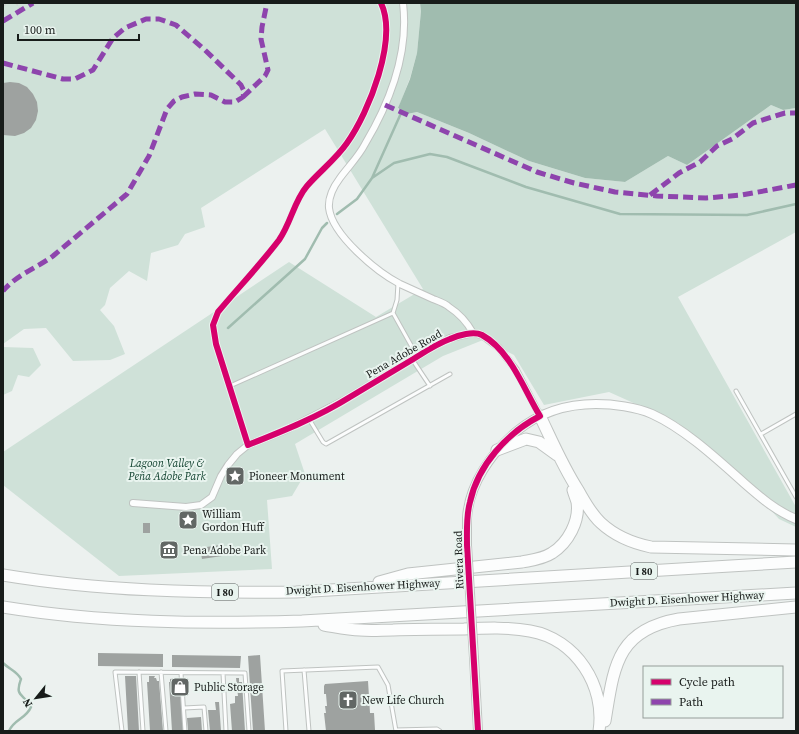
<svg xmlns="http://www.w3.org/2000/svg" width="799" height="734" viewBox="0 0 799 734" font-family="'Source Serif 4',serif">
<rect width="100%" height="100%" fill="#ecf1ef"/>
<path fill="#cfe1d8" d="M3,3H420L421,11L417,53L410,78L398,109L407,114L417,112L469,133L529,161L585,178L625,182L668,156L687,165L771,105L783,110L796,108V232L678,297L796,507V527L779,519L746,483L678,423L609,392L544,405L514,355L483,340L443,356L295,444L305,474L292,496L267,500L272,569L119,576L3,485V452L289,262L376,317L423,289L325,129L201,208L205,227L185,234L178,245L151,253L147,281L129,271L110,288L105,305L100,310L114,326L125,354L110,360L73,361L46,328L24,329L3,344Z
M3,347L33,348L41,365L29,377L18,375L12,391L3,395Z"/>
<path fill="#a0bcaf" d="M420,3H796V108L783,110L771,105L687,165L668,156L625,182L585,178L529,161L469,133L417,112L407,114L398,108L410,79L417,53L421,11Z"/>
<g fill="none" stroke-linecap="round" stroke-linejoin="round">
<path stroke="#a0bcaf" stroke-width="2.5" d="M372,178L402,111
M337,214L357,199L372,178L394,163L430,154L447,157L526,187L620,214L747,215L796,204
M228,328L305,259L322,228L327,223
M3,663C9,669 17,671 21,679C14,698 24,693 31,707C26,719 14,719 9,731"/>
</g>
<path fill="#9ea2a0" d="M10,82L19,83L27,87L33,94L37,102L38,111L36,120L31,128L24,133L15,136L3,135V83Z
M143,523H150V533H143Z
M220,545L222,556L202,559L200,548Z
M172,547L173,554L163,555L162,549Z
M98,653L163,654V667L98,666Z
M172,655L241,656L240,668L172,667Z
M260,655L265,731H253L248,656Z
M125,676H136L139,731H128Z
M149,676H155L154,678H156L157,681H159L163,731H150L147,682H149Z
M178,678L179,684H180L184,731H172L169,682H170V679Z
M236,678H239V682H242L245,731H232L230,704L235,703V696H238Z
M368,681L370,713H374L375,730L326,731L324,713H326L325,706H327L326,694H324V686L325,684Z
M215,702H219L221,731H210L208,710H216Z
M201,717L202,731H188L187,718Z"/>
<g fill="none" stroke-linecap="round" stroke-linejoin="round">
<g stroke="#bfc3c1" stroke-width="5">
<path id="service" d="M398,283L397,300L393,313L417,356
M412,359L430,386
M230,386L393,313
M736,391L796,497
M309,419L323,442L326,444L450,374
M761,434L796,414
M304,670L309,731
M139,672L143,731
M161,672L166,731
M181,673L185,731
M223,673L226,731
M184,708L204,707L206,731
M396,730L437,729L440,731
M122,731L115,672L245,673L249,731
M286,731L282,671L378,667L388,685L396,731"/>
</g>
<g stroke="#bfc3c1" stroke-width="8">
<path id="minor" d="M403,3C409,52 390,102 365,144C359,156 348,167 340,178C334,186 328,197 329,208C332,235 377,272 400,284C411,289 422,294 433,299C438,301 445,303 449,307C460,314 467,322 473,333
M133,503L186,507L201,505L212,497L221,476L228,465L237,454L248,445L286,430L348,398L431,348L450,338L473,333L482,335L499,348L516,370L540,416"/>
</g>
<g stroke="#bfc3c1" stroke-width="10">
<path id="tertiary" d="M467,545C467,536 467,527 467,518C469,484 492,452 517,431C539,413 567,404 596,404C613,404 636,407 652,414C685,429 717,459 744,483C760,497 776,511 796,519
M474,658L478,731"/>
</g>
<g stroke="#bfc3c1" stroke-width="13">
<path id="motorway" d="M540,416C552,441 563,467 578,490C585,502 591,514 601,523C615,536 632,543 651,547L796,550
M497,450L526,439L539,442L557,455
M3,575C100,591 198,593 296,592L796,562
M379,582L408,574L522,562C532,560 543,559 552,553C568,543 580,521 577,502C576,498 574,494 573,490
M3,607C102,623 202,624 302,621L796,593
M324,625C336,627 348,630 360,630C371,631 382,630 393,630C417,629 440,629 464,629C486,628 509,627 530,631C576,639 606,686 599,731
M605,721C614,667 616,630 679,619L796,607"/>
</g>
<path stroke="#cfd1d0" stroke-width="1.5" stroke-dasharray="3 2" stroke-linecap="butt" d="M16,3L21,10
M3,6L8,3"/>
<use href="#service" stroke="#fcfdfd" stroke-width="3"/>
<use href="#minor" stroke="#fcfdfd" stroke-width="6"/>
<use href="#tertiary" stroke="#fcfdfd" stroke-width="8"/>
<use href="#motorway" stroke="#fcfdfd" stroke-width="11"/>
<g stroke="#bfc3c1" stroke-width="10" stroke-linecap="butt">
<path id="tertiary-bridge" d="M467,545L474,658"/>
</g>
<use href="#tertiary-bridge" stroke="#fcfdfd" stroke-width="8"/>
<path stroke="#8e44ad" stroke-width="5" stroke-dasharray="10 5" stroke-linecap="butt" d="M3,21L33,3
M3,63L63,79H75L93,70L113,38L125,28L146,19H159L176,25L205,50L241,85L244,91L243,97L235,102H225L211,95L195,94L182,97L174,101L167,109L149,156L127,194L53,256C37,268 16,275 3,291
M243,97L265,76L268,70L261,39L262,27L267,3
M385,105L537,172L574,183L615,192L657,196L706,198L742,195L796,185
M650,195L679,173L700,162L717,146L732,139L753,123L785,113H796"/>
<g stroke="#e9f4ef" stroke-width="8">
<path id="cycleway" d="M381,3C398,39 369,112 347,143C336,159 320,171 307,186C294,201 291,223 279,240C260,265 238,288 218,312L213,325L216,344L248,445C283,431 318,417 350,397C370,385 390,373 410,361C423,353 436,344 450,339C458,335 474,331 482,335C511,351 524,390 540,416C507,433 478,465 470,502C466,516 467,531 467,545L478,731"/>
</g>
<use href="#cycleway" stroke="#d6006c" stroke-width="6"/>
</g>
<defs>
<g id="sight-square" transform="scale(1)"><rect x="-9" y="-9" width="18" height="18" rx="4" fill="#626765" stroke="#e9f4ef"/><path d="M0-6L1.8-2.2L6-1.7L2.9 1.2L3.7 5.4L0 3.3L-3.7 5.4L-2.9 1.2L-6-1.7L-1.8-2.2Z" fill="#fff"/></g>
<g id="museum-square" transform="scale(1)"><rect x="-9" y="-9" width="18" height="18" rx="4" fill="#626765" stroke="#e9f4ef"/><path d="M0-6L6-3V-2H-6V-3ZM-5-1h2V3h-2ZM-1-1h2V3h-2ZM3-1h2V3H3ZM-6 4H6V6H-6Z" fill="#fff"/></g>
<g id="shop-square" transform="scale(1)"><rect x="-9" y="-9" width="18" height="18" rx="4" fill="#626765" stroke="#e9f4ef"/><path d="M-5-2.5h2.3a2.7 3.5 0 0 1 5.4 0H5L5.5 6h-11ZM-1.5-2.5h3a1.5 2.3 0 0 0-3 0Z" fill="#fff"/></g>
<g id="church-square" transform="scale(1)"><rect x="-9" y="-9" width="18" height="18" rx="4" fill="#626765" stroke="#e9f4ef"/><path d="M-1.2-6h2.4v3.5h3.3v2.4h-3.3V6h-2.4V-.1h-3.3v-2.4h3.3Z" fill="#fff"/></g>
</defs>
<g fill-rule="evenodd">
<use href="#sight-square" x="235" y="476"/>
<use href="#sight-square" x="188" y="520"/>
<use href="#museum-square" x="169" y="550"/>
<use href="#shop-square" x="180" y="687"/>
<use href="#church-square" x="348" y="700"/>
</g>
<g text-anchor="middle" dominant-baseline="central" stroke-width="4" stroke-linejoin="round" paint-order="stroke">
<g fill="#e9f4ef" stroke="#575d5a" stroke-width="1">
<rect x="631" y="563" width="26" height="16" rx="3"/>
<rect x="212" y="584" width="26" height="16" rx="3"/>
</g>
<g font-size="10" font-weight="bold" fill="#181c1a">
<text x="644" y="571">I 80</text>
<text x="225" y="592">I 80</text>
</g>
<g font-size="11" fill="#181c1a" stroke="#e9f4ef">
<text transform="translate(404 354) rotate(-30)">Pena Adobe Road</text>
<text transform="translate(459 560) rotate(-92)">Rivera Road</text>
<text transform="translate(363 587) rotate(-3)">Dwight D. Eisenhower Highway</text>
<text transform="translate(687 599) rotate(-3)">Dwight D. Eisenhower Highway</text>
</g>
<g font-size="11" font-style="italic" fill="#10412e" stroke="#e9f4ef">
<text x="167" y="463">Lagoon Valley &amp;<tspan x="167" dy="13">Peña Adobe Park</tspan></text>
</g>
<g font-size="11" fill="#181c1a" stroke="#e9f4ef" text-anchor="start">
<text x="249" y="476">Pioneer Monument</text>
<text x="202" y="514">William<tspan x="202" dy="13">Gordon Huff</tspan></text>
<text x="183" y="550">Pena Adobe Park</text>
<text x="194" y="687">Public Storage</text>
<text x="362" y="700">New Life Church</text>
</g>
</g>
<rect width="799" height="734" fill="none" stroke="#181c1a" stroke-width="8"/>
<rect x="643" y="666" width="140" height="52" fill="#e9f4ef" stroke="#959e9a"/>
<rect x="651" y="679" width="20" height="6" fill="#d6006c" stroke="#959e9a"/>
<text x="679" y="686" font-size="12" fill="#181c1a">Cycle path</text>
<rect x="651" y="699" width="20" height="6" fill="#8e44ad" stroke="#959e9a"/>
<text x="679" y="706" font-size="12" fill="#181c1a">Path</text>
<g transform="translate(36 698) rotate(240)" stroke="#e9f4ef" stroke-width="3" paint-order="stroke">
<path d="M0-3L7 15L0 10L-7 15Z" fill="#181c1a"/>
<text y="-6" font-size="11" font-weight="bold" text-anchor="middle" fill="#181c1a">N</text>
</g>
<path d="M18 34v6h121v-6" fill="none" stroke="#181c1a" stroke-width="2"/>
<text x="24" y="34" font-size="12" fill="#181c1a" stroke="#e9f4ef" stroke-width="3" paint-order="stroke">100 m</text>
</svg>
